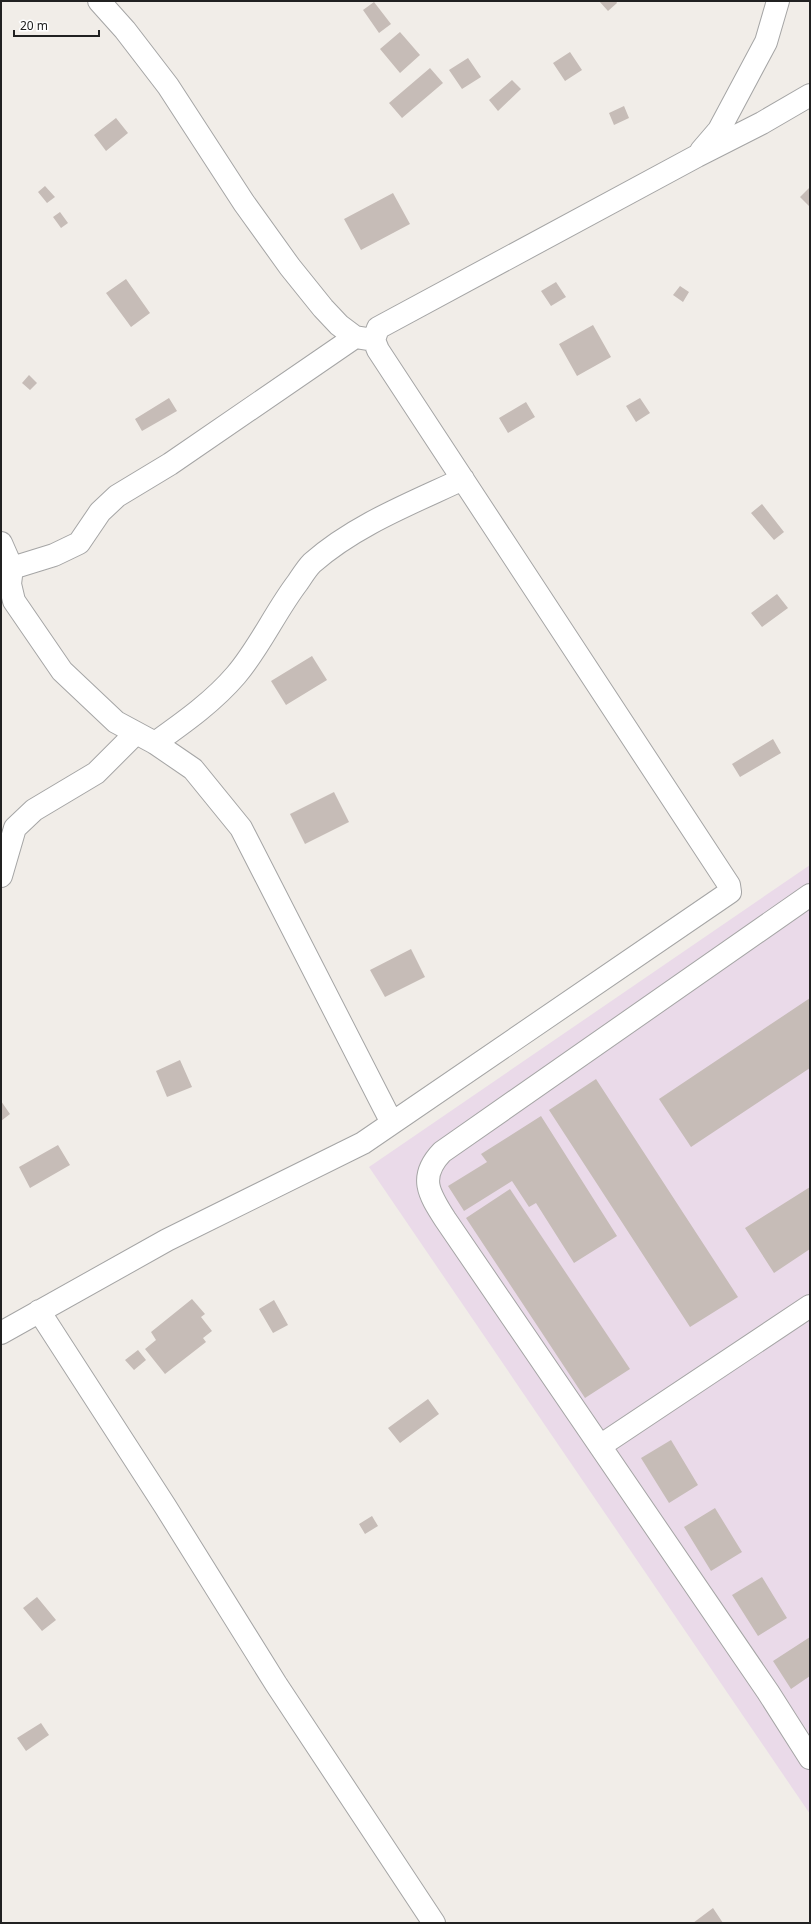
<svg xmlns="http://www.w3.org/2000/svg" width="811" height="1924" viewBox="0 0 811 1924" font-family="'Noto Sans',sans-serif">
<rect width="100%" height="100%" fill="#f1ede8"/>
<path fill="#eadae9" d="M810,865V1814L369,1167Z"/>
<path fill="#c6bcb7" d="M599,1H616L617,3L608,11Z
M374,2L391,24L379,33L363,10Z
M400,32L420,55L400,73L380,49Z
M570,52L582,70L565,81L553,63Z
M468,58L481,77L462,89L449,70Z
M430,68L443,83L402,118L389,103Z
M512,80L521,89L498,111L489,100Z
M624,106L629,118L614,125L609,113Z
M116,118L128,133L106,151L94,135Z
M45,186L55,197L47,203L38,192Z
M810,187V207L800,197Z
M393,193L410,224L361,250L344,219Z
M60,212L68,223L61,228L53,217Z
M126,279L150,313L131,327L106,293Z
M556,282L566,297L551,306L541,291Z
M680,286L689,292L683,302L673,295Z
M593,325L611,357L577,376L559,344Z
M29,375L37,383L30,390L22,383Z
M169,398L177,411L142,431L135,419Z
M640,398L650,413L636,422L626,406Z
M526,402L535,417L508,433L499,418Z
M762,504L784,532L774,540L751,513Z
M777,594L788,608L762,627L751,613Z
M312,656L327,680L286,705L271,681Z
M773,739L781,753L740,777L732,764Z
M334,792L349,822L305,844L290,814Z
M411,949L425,977L385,997L370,970Z
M810,998V1068L691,1147L659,1099Z
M180,1060L192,1087L167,1097L156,1071Z
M596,1079L738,1297L690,1327L549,1110Z
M1,1101L10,1114L1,1121Z
M541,1116L617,1236L574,1263L536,1203L529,1207L512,1181L464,1211L448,1186L487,1162L481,1154Z
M58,1145L70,1165L30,1188L19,1167Z
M810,1187V1249L774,1273L745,1228Z
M510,1189L630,1369L585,1398L466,1218Z
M192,1299L205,1314L201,1317L212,1331L203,1338L206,1342L165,1374L145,1349L156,1340L151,1332Z
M274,1300L288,1325L273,1333L259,1309Z
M138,1350L146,1360L134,1370L125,1360Z
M428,1399L439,1414L400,1443L388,1428Z
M671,1440L698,1485L669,1503L641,1458Z
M715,1508L742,1552L711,1571L684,1527Z
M372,1516L378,1526L365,1534L359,1524Z
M762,1577L787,1618L758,1636L732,1595Z
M37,1597L56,1620L42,1631L23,1608Z
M810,1637V1676L791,1689L773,1661Z
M41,1723L49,1735L26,1751L17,1738Z
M713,1908L723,1923H693Z"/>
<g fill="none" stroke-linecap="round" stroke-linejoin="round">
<g stroke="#a5a5a5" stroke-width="24">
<path id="minor" d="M99,1L125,30L168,86L244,203L290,267L323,308L339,325L355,337L374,340
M701,151L719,130L766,42L778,1
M1,543L12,568L10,584L14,601L62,671L116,722L155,743L193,769L241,828L392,1123
M12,568L54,555L79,543L100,512L117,496L170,464L355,337
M155,743C183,723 213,702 236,675C260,647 275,612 298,582C302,576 307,568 312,563C355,525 412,503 463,479
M1,876L15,828L34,810L96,773L136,733
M810,895L442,1152C418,1177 429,1194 445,1219L768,1692L810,1758
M39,1311L165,1506L276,1684L434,1923
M1,1333L167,1240L363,1143L730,892L729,885L378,350L374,340L378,328L697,156L762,123L810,95
M600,1446L810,1306"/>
</g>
<use href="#minor" stroke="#fff" stroke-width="22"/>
</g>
<rect width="811" height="1924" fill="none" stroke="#212121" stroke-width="4"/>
<path d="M14 30v6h85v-6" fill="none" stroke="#212121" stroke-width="2"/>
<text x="20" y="30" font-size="12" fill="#212121" stroke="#ffffff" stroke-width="3" paint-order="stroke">20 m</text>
</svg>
